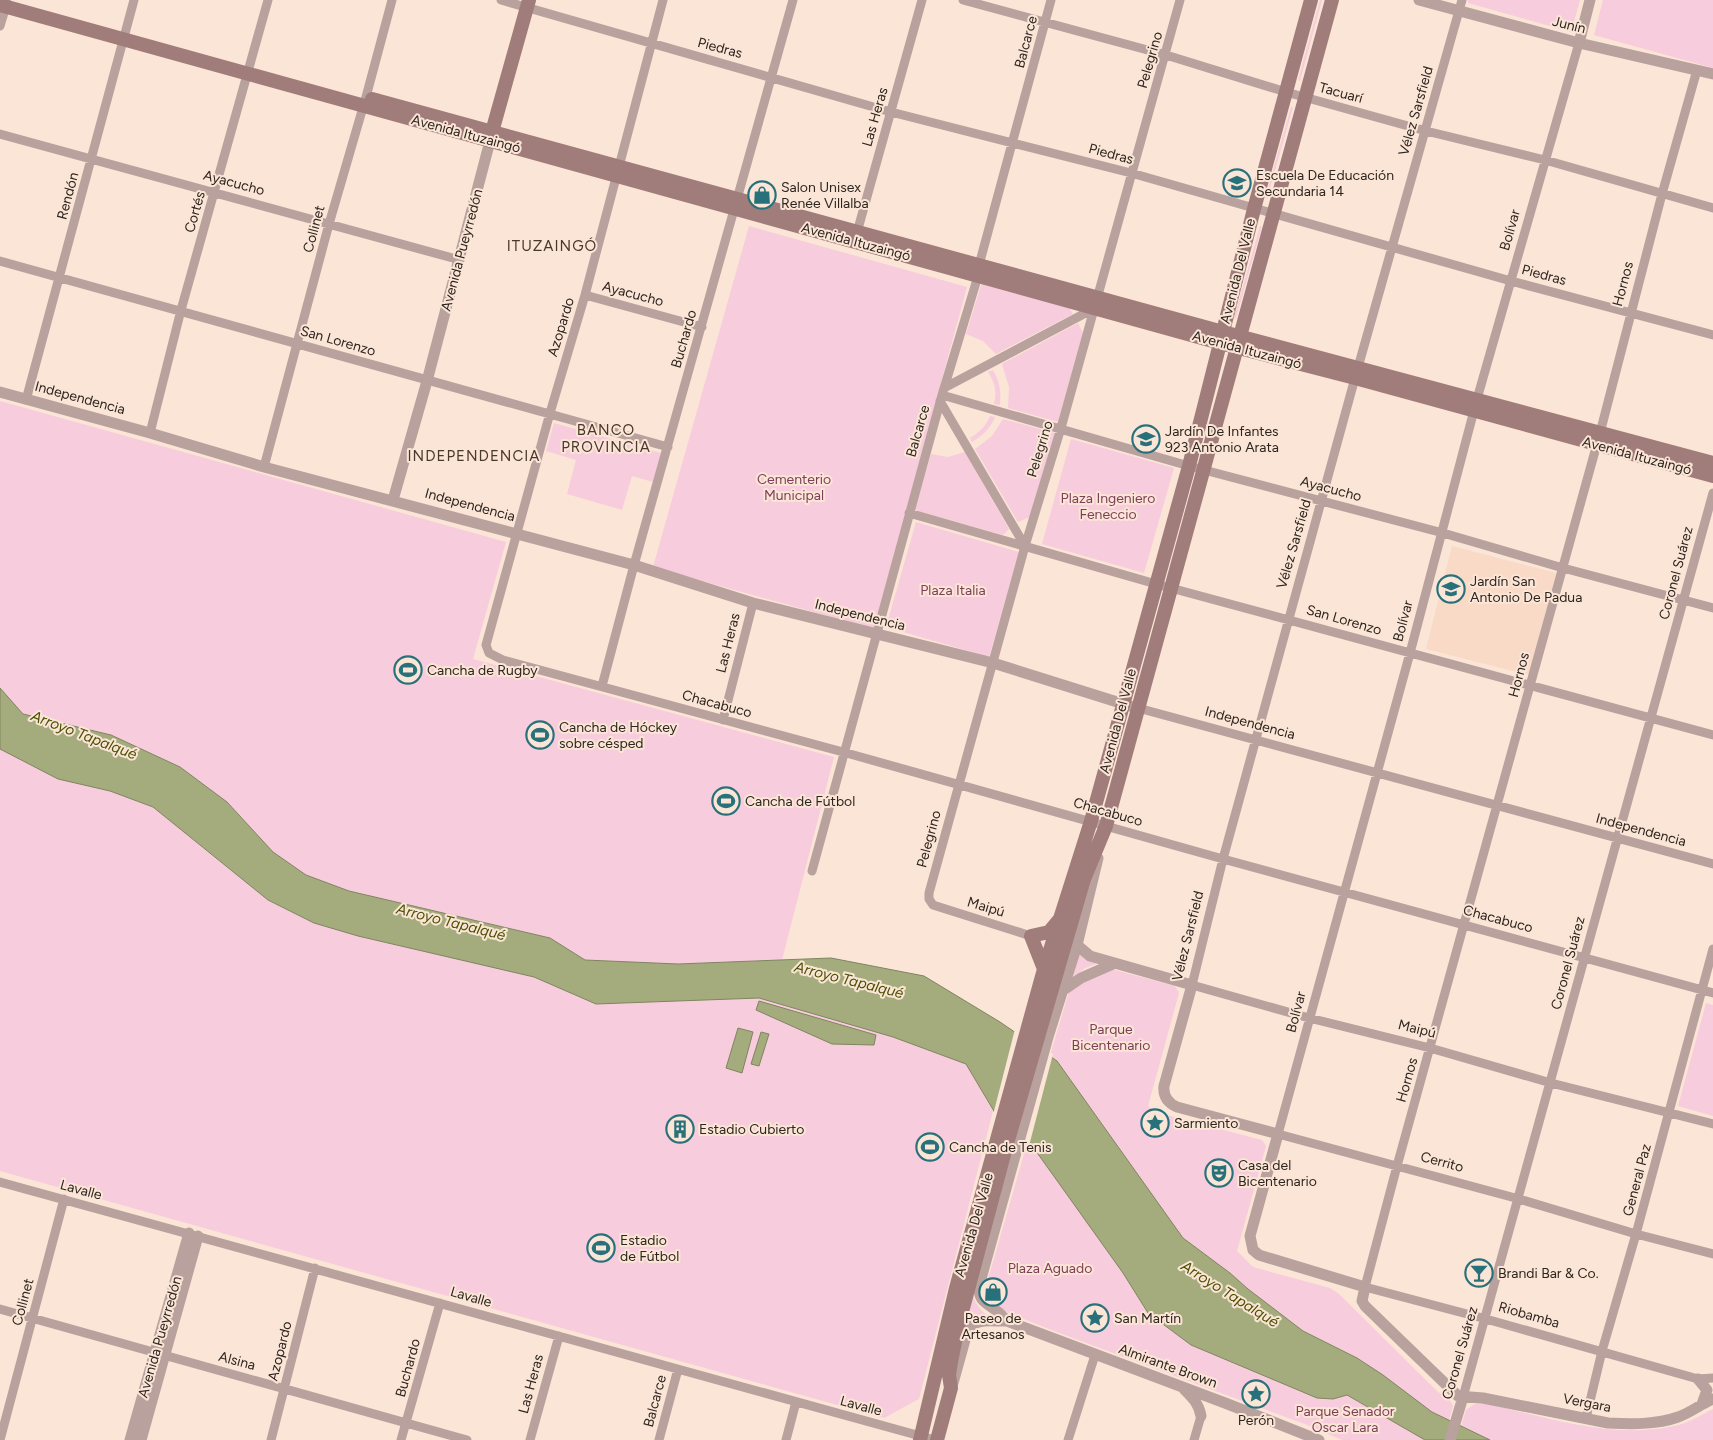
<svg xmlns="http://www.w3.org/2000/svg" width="1713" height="1440" viewBox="0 0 1713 1440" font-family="Figtree,sans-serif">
<rect width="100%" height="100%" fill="#fbe5d6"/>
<path fill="#f8dac7" d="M1452,546L1556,573L1529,675L1426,649Z"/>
<path fill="#f7ccdc" d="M1320,0H1322L1300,81L1298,80Z
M1468,0H1580L1571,32L1468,3Z
M1603,0H1713V68L1594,35Z
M1291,107H1293L1267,199L1265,198Z
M749,226L967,287L874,629L653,567Z
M1260,226L1262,227L1236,318H1234Z
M982,282L1068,305L1073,314L996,354L983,341L966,334Z
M1078,323L1083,333L1058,422L1008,408L1009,387L1002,364Z
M993,370C1000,382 1001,391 1000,405L994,404C997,391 995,383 988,372Z
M0,401L506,542L473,659L834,757L782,960L678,964L585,960L550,938L349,891L306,875L273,852L227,802L111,735L23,714L0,688Z
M990,416L995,417C990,429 983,435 972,442L970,438C980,432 986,426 990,416Z
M1003,419L1055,433L1030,517L1018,522L975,449L992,436Z
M554,423L661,453L653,482L632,476L622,510L567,494L576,460L546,451Z
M1071,439L1174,468L1144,573L1042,544Z
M965,452L1009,529L1003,535L915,510L931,454L948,457Z
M916,522L1019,552L989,657L886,627Z
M0,749L58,779L110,791L153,807L268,900L314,923L358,936L534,977L596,1004L759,998L893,1037L966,1064L993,1111L919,1399L884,1418L0,1171Z
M1080,951L1096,964L1085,968L1073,977Z
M1111,969L1175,986L1179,993L1148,1106L1155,1112L1262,1140L1266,1146L1237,1251L1253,1267L1330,1288L1339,1294L1438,1392L1449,1399L1453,1406L1449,1420L1432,1412L1383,1375L1357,1358L1303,1331L1248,1289L1230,1273L1183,1238L1057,1061L1050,1055L1069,992L1085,978Z
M1706,1003L1713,1005V1116L1678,1106Z
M1028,1140L1123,1273L1148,1314L1191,1345L1317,1398L1333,1399L1346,1395L1425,1440H1342L1310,1426L1054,1331L1004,1311L987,1303L984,1293Z
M973,1294C975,1306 982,1311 992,1319C982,1319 972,1316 965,1325Z
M1476,1403H1484C1545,1417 1611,1440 1674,1426C1687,1424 1701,1415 1713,1409V1440H1490L1461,1426L1466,1410Z"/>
<path fill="#a4ac7d" stroke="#808461" d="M0,688L23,714L111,735L180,767L227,802L273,852L306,875L349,891L550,938L585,960L678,964L831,958L924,976L1000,1022L1057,1061L1183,1238L1230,1273L1248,1289L1303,1331L1357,1358L1383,1375L1432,1412L1490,1440H1425L1347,1395L1333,1399L1317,1398L1191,1345L1148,1313L1123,1273L1028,1140L998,1118L966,1064L893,1037L759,998L596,1004L534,977L358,936L314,923L268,900L153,807L110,791L58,779L0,749Z
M759,1001L876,1035L874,1045L832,1044L756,1010Z
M738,1028L753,1032L742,1073L726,1068Z
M761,1032L769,1034L759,1066L751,1064Z"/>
<path fill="#fbe5d6" d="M1015,1029L1053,1054L1029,1146L1027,1142L996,1120L993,1115Z"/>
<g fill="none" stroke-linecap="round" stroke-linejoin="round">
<path stroke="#b9a19e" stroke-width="9" d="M501,0L891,112L1131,173L1511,281L1713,335
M663,0L585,295L550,413L486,645L489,653L503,660L843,752L1223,859L1713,993
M963,0L1166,55L1286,92L1426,131L1545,160L1713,208
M1462,0L1355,378L1223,859L1192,985L1309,1018L1430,1048L1551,1083L1713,1124
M0,26L7,3
M1579,43L1477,399L1410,653L1278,1134L1519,1199L1636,1234L1713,1254
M1697,70L1662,194L1600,433L1397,1166L1365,1287L1486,1319L1698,1379L1713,1378
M0,134L460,260
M856,236L922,0
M0,261L668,447
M585,295L702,327
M944,388L1095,308
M942,395L1189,466L1443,533L1563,568L1713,608
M26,400L134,0
M940,401L1025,546
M150,433L181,310L268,0
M264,467L329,224L366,97L392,0
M909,513L1156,584L1713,735
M602,686L634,565L793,0
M1138,708L1713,864
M723,720L753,603
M812,871L942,395L978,276L979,265L1051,0
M1031,936L933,905L929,899V893L1025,546L1061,428L1180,0
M0,1182L935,1440
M0,1309L467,1440
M1463,1397L1713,493
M1586,1418L1602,1351L1636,1234L1713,949
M0,1440L64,1199
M271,1440L315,1268
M401,1440L440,1303
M530,1440L559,1336
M659,1440L678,1369
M786,1440L796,1402
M1068,1440L1095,1355
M1194,1440L1201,1416"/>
<path stroke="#b9a19e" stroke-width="11" d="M1419,0L1579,43L1713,74
M1579,43L1590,0
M0,392L150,433L264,467L634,565L753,603L993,663L1130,706
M393,500L427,381L490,141
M1098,858L1077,945L1048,1037L979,1286C978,1302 988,1303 998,1312C1001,1314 1004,1318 1007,1321L1225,1403L1319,1440
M1077,945L1090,956L1192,985L1164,1086C1163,1096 1168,1103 1177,1107L1278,1134L1250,1236L1253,1250L1259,1255L1365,1287L1362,1301L1365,1306L1458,1396L1483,1398L1608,1423C1630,1424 1656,1425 1678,1417C1690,1413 1701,1404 1713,1399
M1062,991L1081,978L1113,964
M1698,1379L1707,1390L1702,1404
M953,1383L968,1329C977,1317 994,1322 1007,1321
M1184,1389C1193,1398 1199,1404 1201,1416
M130,1440L189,1233
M141,1440L198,1236
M1450,1440L1463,1397"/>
<path stroke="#a07d7a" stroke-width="14" d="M0,5L1220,343L1355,378L1713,476
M372,99L1223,332L1713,463
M490,139L529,0
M1044,969L1031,936L1049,932L1059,920
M920,1440L956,1288L1044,969L1091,821L1189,466L1254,209L1311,0
M937,1440L951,1388L949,1375L951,1362L958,1327L1006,1147L1084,879L1106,826L1332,0"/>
</g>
<defs>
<g id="school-ring" transform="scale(1.4375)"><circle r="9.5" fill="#fbe5d6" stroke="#28717b" stroke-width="1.5"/><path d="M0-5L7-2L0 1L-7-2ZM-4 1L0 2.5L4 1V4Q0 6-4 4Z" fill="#28717b"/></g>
<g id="shop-ring" transform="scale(1.4375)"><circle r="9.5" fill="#fbe5d6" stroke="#28717b" stroke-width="1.5"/><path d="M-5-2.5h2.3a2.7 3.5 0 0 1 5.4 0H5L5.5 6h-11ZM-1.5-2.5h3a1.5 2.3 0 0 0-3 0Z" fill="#28717b"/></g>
<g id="stadium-ring" transform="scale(1.4375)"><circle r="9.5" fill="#fbe5d6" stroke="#28717b" stroke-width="1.5"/><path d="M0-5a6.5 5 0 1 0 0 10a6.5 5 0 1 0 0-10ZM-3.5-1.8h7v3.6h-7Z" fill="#28717b"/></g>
<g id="sight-ring" transform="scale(1.4375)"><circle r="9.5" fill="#fbe5d6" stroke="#28717b" stroke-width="1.5"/><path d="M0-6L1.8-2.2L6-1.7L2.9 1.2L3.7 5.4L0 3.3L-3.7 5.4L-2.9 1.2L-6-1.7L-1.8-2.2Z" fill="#28717b"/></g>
<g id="building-ring" transform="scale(1.4375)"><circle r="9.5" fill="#fbe5d6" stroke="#28717b" stroke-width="1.5"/><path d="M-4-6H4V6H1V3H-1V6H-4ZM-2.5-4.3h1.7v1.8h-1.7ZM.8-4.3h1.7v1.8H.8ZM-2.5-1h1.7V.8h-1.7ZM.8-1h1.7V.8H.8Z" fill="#28717b"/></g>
<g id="theatre-ring" transform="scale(1.4375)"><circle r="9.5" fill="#fbe5d6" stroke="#28717b" stroke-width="1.5"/><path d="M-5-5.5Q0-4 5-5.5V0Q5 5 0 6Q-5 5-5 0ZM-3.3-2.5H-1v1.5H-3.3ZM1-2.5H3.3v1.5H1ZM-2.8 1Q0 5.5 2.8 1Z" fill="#28717b"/></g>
<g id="bar-ring" transform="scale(1.4375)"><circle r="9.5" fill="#fbe5d6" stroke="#28717b" stroke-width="1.5"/><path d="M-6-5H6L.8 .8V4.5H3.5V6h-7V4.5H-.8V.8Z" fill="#28717b"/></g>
</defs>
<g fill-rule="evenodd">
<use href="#school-ring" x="1237" y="183"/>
<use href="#shop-ring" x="762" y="195"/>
<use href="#school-ring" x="1146" y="439"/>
<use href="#school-ring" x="1451" y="589"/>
<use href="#stadium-ring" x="408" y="670"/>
<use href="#stadium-ring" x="540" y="735"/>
<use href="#stadium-ring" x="726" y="801"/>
<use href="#sight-ring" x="1155" y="1123"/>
<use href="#building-ring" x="680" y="1129"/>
<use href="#stadium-ring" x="930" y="1147"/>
<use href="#theatre-ring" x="1219" y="1173"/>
<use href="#stadium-ring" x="601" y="1248"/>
<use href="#bar-ring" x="1479" y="1273"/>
<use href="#shop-ring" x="993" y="1292"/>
<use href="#sight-ring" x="1095" y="1318"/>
<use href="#sight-ring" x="1256" y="1394"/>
</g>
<g text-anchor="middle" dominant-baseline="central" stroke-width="4" stroke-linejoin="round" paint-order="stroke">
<g font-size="14" fill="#2d251f" stroke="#fbe5d6">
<text transform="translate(1569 25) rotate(14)">Junín</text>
<text transform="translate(1026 42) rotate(-75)">Balcarce</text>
<text transform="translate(720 48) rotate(15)">Piedras</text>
<text transform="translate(1150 60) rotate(-74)">Pelegrino</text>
<text transform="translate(1341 93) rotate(15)">Tacuarí</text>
<text transform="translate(1416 111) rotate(-74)">Vélez Sarsfield</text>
<text transform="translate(875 117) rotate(-74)">Las Heras</text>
<text transform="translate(466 134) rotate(15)">Avenida Ituzaingó</text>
<text transform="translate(1111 154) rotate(15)">Piedras</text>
<text transform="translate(234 183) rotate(15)">Ayacucho</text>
<text transform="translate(68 196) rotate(-75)">Rendón</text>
<text transform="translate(195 212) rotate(-74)">Cortés</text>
<text transform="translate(314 229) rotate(-75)">Collinet</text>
<text transform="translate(1510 230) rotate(-74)">Bolívar</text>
<text transform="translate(856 242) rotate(15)">Avenida Ituzaingó</text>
<text transform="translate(462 250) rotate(-75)">Avenida Pueyrredón</text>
<text transform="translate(1238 271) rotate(-76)">Avenida Del Valle</text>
<text transform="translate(1544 275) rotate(15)">Piedras</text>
<text transform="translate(1623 284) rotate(-75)">Hornos</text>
<text transform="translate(633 294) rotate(15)">Ayacucho</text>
<text transform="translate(561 327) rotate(-73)">Azopardo</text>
<text transform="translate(684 339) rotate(-74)">Buchardo</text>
<text transform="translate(338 341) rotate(16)">San Lorenzo</text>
<text transform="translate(1247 350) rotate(15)">Avenida Ituzaingó</text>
<text transform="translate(80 398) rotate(15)">Independencia</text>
<text transform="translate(918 431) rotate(-74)">Balcarce</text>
<text transform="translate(1040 449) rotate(-73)">Pelegrino</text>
<text transform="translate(1637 456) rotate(15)">Avenida Ituzaingó</text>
<text transform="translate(1331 489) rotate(15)">Ayacucho</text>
<text transform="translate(470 505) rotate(15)">Independencia</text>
<text transform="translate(1294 544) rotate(-74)">Vélez Sarsfield</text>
<text transform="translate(1676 573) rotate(-75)">Coronel Suárez</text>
<text transform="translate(860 615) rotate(14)">Independencia</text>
<text transform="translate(1344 620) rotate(16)">San Lorenzo</text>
<text transform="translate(1403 621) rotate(-75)">Bolívar</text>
<text transform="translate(728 643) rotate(-76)">Las Heras</text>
<text transform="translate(1519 675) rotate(-75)">Hornos</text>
<text transform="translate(717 704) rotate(15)">Chacabuco</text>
<text transform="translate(1118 721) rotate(-75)">Avenida Del Valle</text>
<text transform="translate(1250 723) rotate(15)">Independencia</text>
<text transform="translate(1108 812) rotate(16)">Chacabuco</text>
<text transform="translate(1641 830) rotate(15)">Independencia</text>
<text transform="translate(929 839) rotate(-75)">Pelegrino</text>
<text transform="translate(986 907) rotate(17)">Maipú</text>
<text transform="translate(1498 919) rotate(15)">Chacabuco</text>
<text transform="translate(1188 936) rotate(-76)">Vélez Sarsfield</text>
<text transform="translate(1568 963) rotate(-75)">Coronel Suárez</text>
<text transform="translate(1296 1012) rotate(-75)">Bolívar</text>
<text transform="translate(1417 1029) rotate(14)">Maipú</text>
<text transform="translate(1407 1080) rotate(-74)">Hornos</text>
<text transform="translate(1442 1162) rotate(15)">Cerrito</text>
<text transform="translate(1637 1180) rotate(-75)">General Paz</text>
<text transform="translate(81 1190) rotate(15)">Lavalle</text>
<text transform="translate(974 1225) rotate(-74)">Avenida Del Valle</text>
<text transform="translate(471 1297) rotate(16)">Lavalle</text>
<text transform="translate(23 1302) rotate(-75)">Collinet</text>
<text transform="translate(1529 1315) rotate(16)">Riobamba</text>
<text transform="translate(160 1337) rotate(-74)">Avenida Pueyrredón</text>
<text transform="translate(280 1351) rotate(-76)">Azopardo</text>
<text transform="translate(1460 1353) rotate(-74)">Coronel Suárez</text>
<text transform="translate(237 1361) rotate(15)">Alsina</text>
<text transform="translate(1168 1366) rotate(20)">Almirante Brown</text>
<text transform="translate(408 1368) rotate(-75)">Buchardo</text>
<text transform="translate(531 1384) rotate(-75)">Las Heras</text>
<text transform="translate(655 1401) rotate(-75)">Balcarce</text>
<text transform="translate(1587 1403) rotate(11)">Vergara</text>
<text transform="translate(861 1406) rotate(15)">Lavalle</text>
</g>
<g font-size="14" fill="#2d251f" stroke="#fbe5d6" text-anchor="start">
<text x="1256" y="175">Escuela De Educación<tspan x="1256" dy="16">Secundaria 14</tspan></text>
<text x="781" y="187">Salon Unisex<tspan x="781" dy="16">Renée Villalba</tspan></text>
<text x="1165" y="431">Jardín De Infantes<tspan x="1165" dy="16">923 Antonio Arata</tspan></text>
<text x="1470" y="581">Jardín San<tspan x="1470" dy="16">Antonio De Padua</tspan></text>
<text x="427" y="670">Cancha de Rugby</text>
<text x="559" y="727">Cancha de Hóckey<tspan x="559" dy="16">sobre césped</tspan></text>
<text x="745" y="801">Cancha de Fútbol</text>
<text x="1174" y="1123">Sarmiento</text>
<text x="699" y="1129">Estadio Cubierto</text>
<text x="949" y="1147">Cancha de Tenis</text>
<text x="1238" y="1165">Casa del<tspan x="1238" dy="16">Bicentenario</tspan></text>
<text x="620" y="1240">Estadio<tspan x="620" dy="16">de Fútbol</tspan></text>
<text x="1498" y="1273">Brandi Bar &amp; Co.</text>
<text x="993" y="1318" text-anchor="middle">Paseo de<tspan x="993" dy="16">Artesanos</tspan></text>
<text x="1114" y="1318">San Martín</text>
<text x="1256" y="1420" text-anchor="middle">Perón</text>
</g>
<g font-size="14" fill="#7e3e5a" stroke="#fbe5d6">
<text x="794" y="479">Cementerio<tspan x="794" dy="16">Municipal</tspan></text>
<text x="1108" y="498">Plaza Ingeniero<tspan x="1108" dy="16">Feneccio</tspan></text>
<text x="953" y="590">Plaza Italia</text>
<text x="1111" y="1029">Parque<tspan x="1111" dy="16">Bicentenario</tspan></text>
<text x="1050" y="1268">Plaza Aguado</text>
<text x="1345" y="1411">Parque Senador<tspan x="1345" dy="16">Oscar Lara</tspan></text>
</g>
<g font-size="15" letter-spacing="1" fill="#49382c" stroke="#fbe5d6">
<text x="552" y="246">ITUZAINGÓ</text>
<text x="606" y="430">BANCO<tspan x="606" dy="17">PROVINCIA</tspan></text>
<text x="474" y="456">INDEPENDENCIA</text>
</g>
<g font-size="15" font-style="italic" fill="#495100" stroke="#fbe5d6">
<text transform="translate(84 735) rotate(21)">Arroyo Tapalqué</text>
<text transform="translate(451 922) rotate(14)">Arroyo Tapalqué</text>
<text transform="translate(849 980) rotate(14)">Arroyo Tapalqué</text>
<text transform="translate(1230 1294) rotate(32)">Arroyo Tapalqué</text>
</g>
</g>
</svg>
